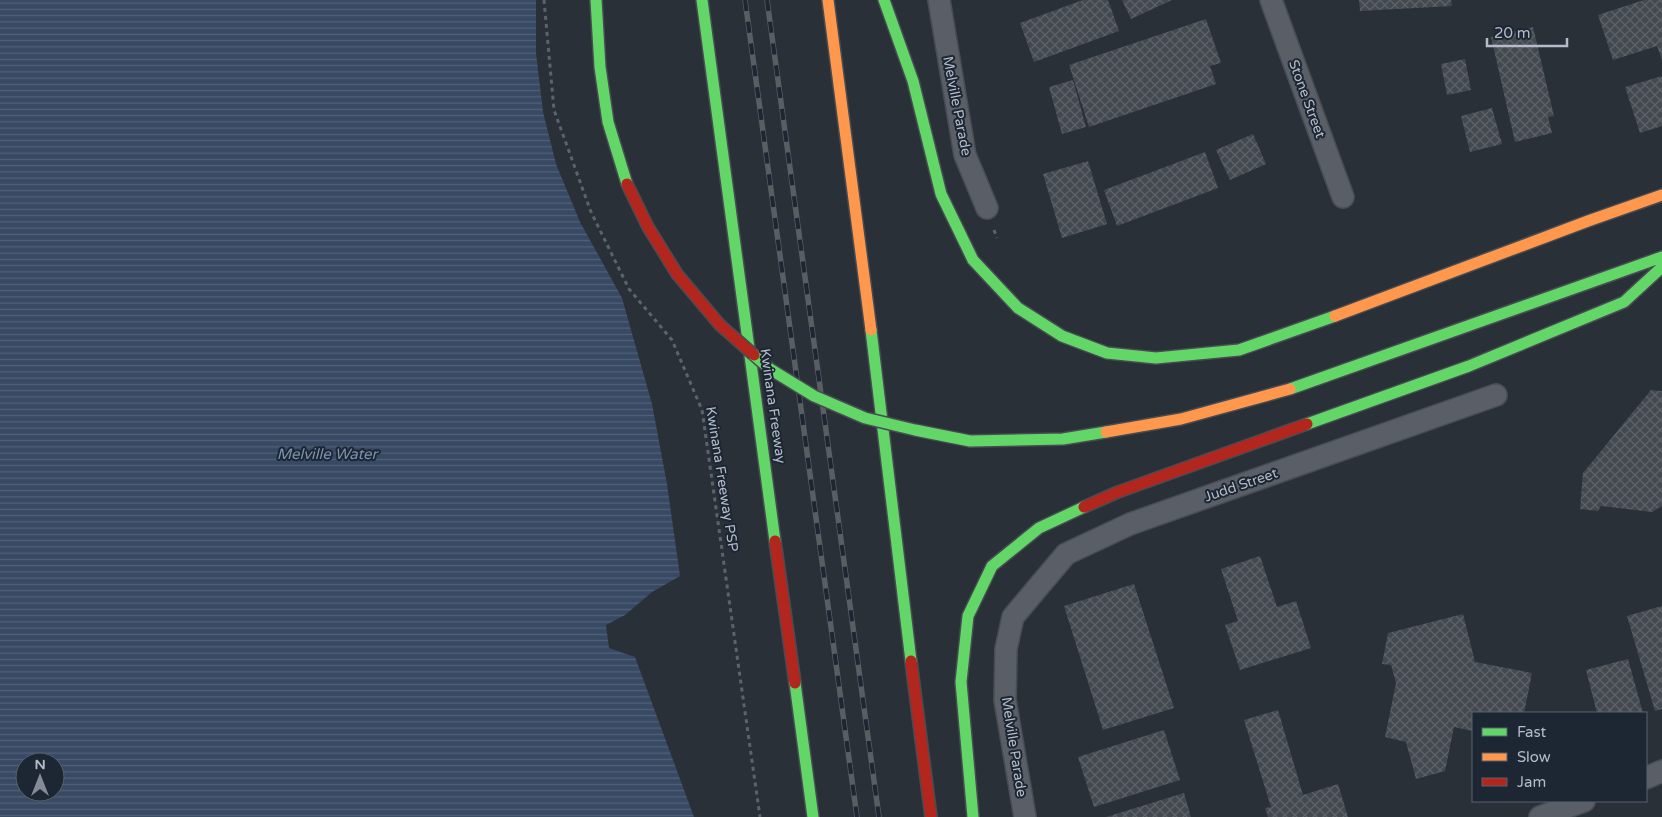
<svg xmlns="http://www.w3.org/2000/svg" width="1662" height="817" viewBox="0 0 1662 817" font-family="'Varela Round',sans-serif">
<defs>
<pattern id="water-rules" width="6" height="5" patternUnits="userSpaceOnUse" patternTransform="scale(1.25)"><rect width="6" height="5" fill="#384963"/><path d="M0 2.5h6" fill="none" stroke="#526178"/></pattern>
<pattern id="building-cross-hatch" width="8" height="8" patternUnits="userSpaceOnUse" patternTransform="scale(1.25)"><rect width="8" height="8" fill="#444950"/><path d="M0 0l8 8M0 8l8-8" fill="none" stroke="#5d6168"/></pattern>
</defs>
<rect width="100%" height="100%" fill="#2a3038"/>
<path fill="url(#water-rules)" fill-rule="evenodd" d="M0,0H536V53L543,112L556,164L580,222L622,298L652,404L667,484L680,576L652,592L625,615L606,625L609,648L635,657L694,817H0ZM25,762H55V792H25Z"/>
<path fill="url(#building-cross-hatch)" d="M1083,0H1108L1119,31L1034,62L1020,23Z
M1122,0H1172L1131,19Z
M1359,0H1451L1452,6L1360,11Z
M1644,0H1662V60L1657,46L1613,60L1598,15Z
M1206,19L1221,63L1210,66L1216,84L1089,127L1069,65Z
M1533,27L1554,116L1548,117L1552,133L1515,142L1491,37Z
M1465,59L1471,90L1447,95L1441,64Z
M1662,76V126L1640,133L1625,87Z
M1073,80L1086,127L1062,134L1049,87Z
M1492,108L1502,144L1470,152L1461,116Z
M1253,134L1266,164L1230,180L1216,150Z
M1205,152L1218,188L1117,226L1104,190Z
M1088,161L1107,224L1062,238L1043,174Z
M1651,390L1662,391V506L1652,512L1601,506L1598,511L1580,509L1583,473Z
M1260,556L1277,607L1296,601L1311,648L1240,670L1225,625L1238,621L1221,569Z
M1134,584L1174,708L1103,730L1064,606Z
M1662,606V709L1655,711L1627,616Z
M1463,614L1475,662L1532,673L1524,713H1473V731L1454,727L1445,771L1416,779L1406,742L1385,737L1396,683L1391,665L1382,664L1388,633Z
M1628,659L1643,713H1597L1586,670Z
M1278,710L1303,795L1338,784L1348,817H1268L1265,808L1271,807L1244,720Z
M1164,730L1180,780L1094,807L1078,757Z
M1184,793L1191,817H1106Z"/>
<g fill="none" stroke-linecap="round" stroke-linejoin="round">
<g stroke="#484c53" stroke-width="24">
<path id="street" d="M939,0L965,155L987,208
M1271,0L1343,197
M1646,778L1662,771
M1025,817L1005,700L1006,649L1013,617L1066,554L1130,524L1496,395
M1540,817L1584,801"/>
</g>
<g stroke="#474c53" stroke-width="14">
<path id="fast" d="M596,0L600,67L608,122L627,184
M702,0L775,541
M884,0L913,81L941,194L973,260L1018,308L1062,336L1107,353L1156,358L1239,350L1335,316
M871,330L911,661
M1290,389L1662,257
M1307,424L1469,366L1624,302L1662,267
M795,683L813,817
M973,817L961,682L968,616L992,566L1039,528L1084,507"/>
</g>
<g stroke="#474c53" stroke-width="14">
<path id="slow" d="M828,0L871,330
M1335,316L1588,221L1662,195"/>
</g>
<g stroke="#474c53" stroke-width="14">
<path id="jam" d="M1084,507L1118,492L1307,424
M775,541L795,683
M911,661L931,817"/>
</g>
<path stroke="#5d636a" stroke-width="3" stroke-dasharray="4 4" stroke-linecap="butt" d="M544,0L554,110L591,212L629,289L672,340L702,410L760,817
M994,230L997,238"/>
<use href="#street" stroke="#5a5e66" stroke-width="21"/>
<use href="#fast" stroke="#63d668" stroke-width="11"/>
<use href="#slow" stroke="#ff974d" stroke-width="11"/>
<use href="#jam" stroke="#b3261e" stroke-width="11"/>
<g stroke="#595d64" stroke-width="5.5">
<path id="rail" d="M745,0L857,817
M767,0L879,817"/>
</g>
<use href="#rail" stroke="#1d2633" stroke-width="4" stroke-dasharray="11" stroke-linecap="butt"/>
<g stroke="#474c53" stroke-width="14" stroke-linecap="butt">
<path id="fast-bridge" d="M754,355L770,369L814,396L865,418L915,430L970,441L1063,439L1106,432"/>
</g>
<g stroke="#474c53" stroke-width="14" stroke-linecap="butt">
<path id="slow-bridge" d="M1106,432L1181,419L1290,389"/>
</g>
<g stroke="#474c53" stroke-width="14" stroke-linecap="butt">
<path id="jam-bridge" d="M627,184L648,227L677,274L720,325L754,355"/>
</g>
<use href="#fast-bridge" stroke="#63d668" stroke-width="11"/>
<use href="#slow-bridge" stroke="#ff974d" stroke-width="11"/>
<use href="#jam-bridge" stroke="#b3261e" stroke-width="11"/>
</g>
<g text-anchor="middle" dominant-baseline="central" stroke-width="4" stroke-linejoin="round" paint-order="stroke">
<g font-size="14" fill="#b4bcc9" stroke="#1d2633">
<text transform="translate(1307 99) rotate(70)">Stone Street</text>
<text transform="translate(957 106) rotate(79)">Melville Parade</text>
<text transform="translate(773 406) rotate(82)">Kwinana Freeway</text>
<text transform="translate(722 479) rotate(81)">Kwinana Freeway PSP</text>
<text transform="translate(1241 485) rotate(-19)">Judd Street</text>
<text transform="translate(1014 747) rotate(81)">Melville Parade</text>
</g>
<g font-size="15" font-style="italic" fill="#7c92b1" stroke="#1d2633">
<text x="327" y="454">Melville Water</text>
</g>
</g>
<rect x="1472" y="712" width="175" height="90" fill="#1d2633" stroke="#59626f"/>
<rect x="1482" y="728" width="25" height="8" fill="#63d668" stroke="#59626f"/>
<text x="1517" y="737" font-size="15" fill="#b4bcc9">Fast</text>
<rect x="1482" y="753" width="25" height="8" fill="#ff974d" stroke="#59626f"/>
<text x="1517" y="762" font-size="15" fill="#b4bcc9">Slow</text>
<rect x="1482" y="778" width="25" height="8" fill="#b3261e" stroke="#59626f"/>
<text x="1517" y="787" font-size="15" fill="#b4bcc9">Jam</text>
<g transform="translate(40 777)"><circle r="24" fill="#1d2633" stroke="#59626f"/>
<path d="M0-4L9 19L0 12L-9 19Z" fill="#848b96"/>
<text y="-8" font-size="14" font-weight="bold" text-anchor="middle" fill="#b4bcc9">N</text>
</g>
<path d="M1487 38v8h80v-8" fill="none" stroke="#b4bcc9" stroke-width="2.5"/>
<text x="1494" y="38" font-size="15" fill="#b4bcc9" stroke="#1d2633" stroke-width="4" paint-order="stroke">20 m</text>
</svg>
